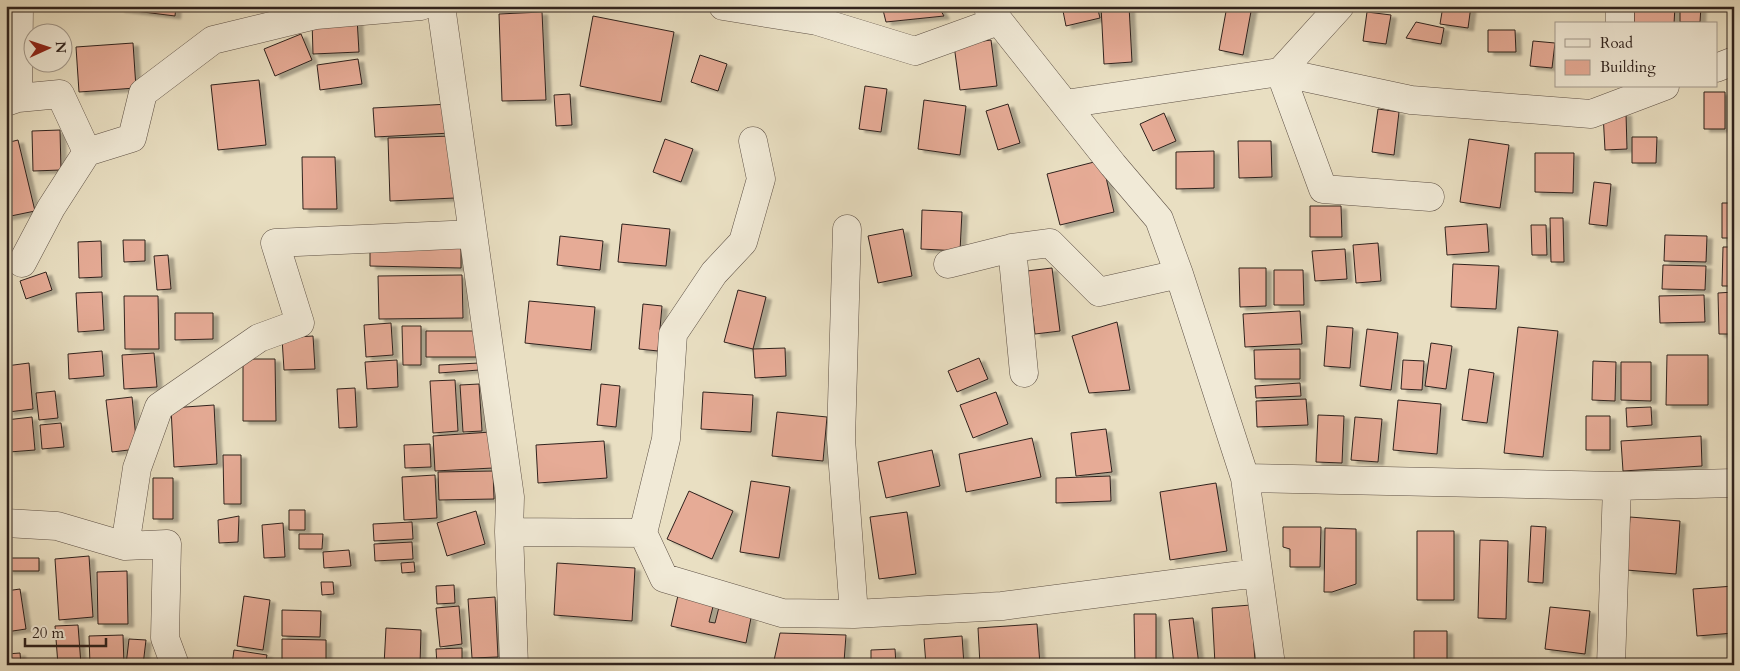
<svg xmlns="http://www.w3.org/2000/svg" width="1740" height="671" viewBox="0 0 1740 671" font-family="Cardo,serif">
<defs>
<filter id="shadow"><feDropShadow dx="5.5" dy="3" stdDeviation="1" flood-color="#0004"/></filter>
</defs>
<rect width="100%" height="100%" fill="#e9dfc2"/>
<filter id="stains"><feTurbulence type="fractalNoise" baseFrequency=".004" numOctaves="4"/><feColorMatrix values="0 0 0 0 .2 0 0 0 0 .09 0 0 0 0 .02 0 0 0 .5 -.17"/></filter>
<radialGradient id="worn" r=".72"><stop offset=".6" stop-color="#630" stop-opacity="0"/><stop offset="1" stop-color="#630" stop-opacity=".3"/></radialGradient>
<path fill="#e6ab96" stroke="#2f221d" filter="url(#shadow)" d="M119,6H176L175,16L119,9Z
M882,6H938L944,16L886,22Z
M1062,6H1097L1100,18L1066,26Z
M1101,6H1129L1132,62L1104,64Z
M1227,6H1252L1243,55L1219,50Z
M1443,6H1471L1468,28L1440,24Z
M1634,6H1675L1674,24H1634Z
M1680,6H1701L1700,22H1680Z
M542,12L546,100L502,101L499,14Z
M1367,12L1391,15L1386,44L1363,41Z
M593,16L674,32L661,102L580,86Z
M357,18L359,52L313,54L312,20Z
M1416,22L1444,28L1441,44L1406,38Z
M1488,30H1515L1516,52H1488Z
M301,34L312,60L275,76L264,49Z
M991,40L997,86L960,90L954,45Z
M1533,41L1555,43L1552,68L1530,66Z
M133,43L136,88L79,92L76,47Z
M700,55L727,64L718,91L691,82Z
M358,59L362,84L320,90L317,65Z
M259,80L266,145L218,150L211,85Z
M865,86L887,89L881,132L859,129Z
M1704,92H1725V129H1704Z
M570,94L572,125L556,126L554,95Z
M924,100L966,106L960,155L918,149Z
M450,104L451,133L375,137L373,108Z
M1008,104L1020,143L998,150L986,111Z
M1378,109L1399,112L1394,155L1372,152Z
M1164,113L1176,141L1153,151L1140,124Z
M1603,113H1626L1627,149L1605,150Z
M60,130L61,170L33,171L32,131Z
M453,136L455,198L390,201L388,138Z
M1632,137H1657L1656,163H1632Z
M665,139L693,149L681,182L653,172Z
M1469,139L1509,145L1500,208L1460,202Z
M18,140L35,211L6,217V143Z
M1238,141H1271L1272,177L1239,178Z
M1214,151V188L1176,189V152Z
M1535,153H1574L1573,193L1535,192Z
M302,157H335L337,209H303Z
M1102,160L1114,212L1060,225L1047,174Z
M1594,182L1611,184L1607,226L1589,224Z
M1722,203H1734V238H1722Z
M1310,206H1341L1342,237H1310Z
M922,210L962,212L960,251L921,249Z
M1550,218H1563L1564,262H1551Z
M622,224L670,229L666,266L618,262Z
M1487,224L1489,252L1447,255L1445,227Z
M1531,225H1546L1547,255H1532Z
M903,229L912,276L878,283L868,236Z
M1665,235L1707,236L1706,262L1664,261Z
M560,236L603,241L600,270L557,265Z
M123,240H145V261L124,262Z
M101,241L102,277L79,278L78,242Z
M1378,243L1381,281L1356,283L1353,245Z
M370,244L461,246V268L370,266Z
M1723,247H1734V286H1722Z
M1345,249L1347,279L1315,281L1312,251Z
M168,255L171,289L157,290L154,256Z
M1453,264L1499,266L1496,309L1451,307Z
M1663,265L1706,266L1705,290L1662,289Z
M1052,268L1060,331L1035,334L1027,271Z
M1239,268H1266V306L1240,307Z
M1274,270H1303L1304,305H1274Z
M46,272L52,290L26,299L20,281Z
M462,275L463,318L379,319L378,276Z
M738,290L766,297L753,349L724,342Z
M102,292L104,330L78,332L76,293Z
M1734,292V334H1719L1718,293Z
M1704,295L1705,322L1660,323L1659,296Z
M124,296H158L159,349H125Z
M529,301L595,307L591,350L525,343Z
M643,304L662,306L658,351L639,349Z
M1300,311L1302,344L1245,347L1243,314Z
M175,313H213V339L175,340Z
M1117,322L1130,390L1089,393L1072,336Z
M391,323L393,355L366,357L364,325Z
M402,326H421V365H403Z
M1327,326L1353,328L1350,368L1324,366Z
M1518,327L1558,331L1543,457L1504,453Z
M1367,329L1398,333L1391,390L1360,386Z
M426,331H479V357H426Z
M313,336L315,369L284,370L282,338Z
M1431,343L1452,346L1446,389L1425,386Z
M785,348L786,376L755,378L753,349Z
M1300,349V379H1255L1254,350Z
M102,351L104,376L69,379L68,354Z
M154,353L157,387L124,389L122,355Z
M1667,355H1708V405H1666Z
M979,358L988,379L957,392L948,371Z
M243,359H275L276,421H243Z
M397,360L398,387L367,389L365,362Z
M1403,360L1424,361L1422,390L1401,389Z
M1593,361L1616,362L1615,401L1592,400Z
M1621,362H1651V401L1621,400Z
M29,363L33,409L8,412L6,366Z
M479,363V370L439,373V365Z
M1469,369L1494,373L1487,423L1462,420Z
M455,380L458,431L433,433L430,381Z
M1300,383L1301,396L1256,398L1255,386Z
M479,384L482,431L463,432L460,385Z
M601,384L620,386L616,427L597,425Z
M355,388L357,427L339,428L337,389Z
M55,391L58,418L39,420L36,393Z
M703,392L753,395L751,432L701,429Z
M996,392L1008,424L973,438L960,405Z
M132,397L137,449L112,452L106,400Z
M1306,399L1308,425L1257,427L1256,401Z
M1398,400L1441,404L1437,454L1393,450Z
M214,405L217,464L174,467L171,408Z
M1651,407L1652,425L1627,427L1626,408Z
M777,412L827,417L823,461L772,456Z
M1318,415L1344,416L1342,463L1316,462Z
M1586,416H1610V450H1586Z
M32,417L35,450L9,452L6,420Z
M1355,417L1382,419L1378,462L1351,460Z
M61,423L64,447L42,449L40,425Z
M1106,429L1112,472L1076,476L1071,433Z
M491,432L493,468L435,471L433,436Z
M1701,436L1702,466L1623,471L1621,441Z
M1032,438L1041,477L966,492L959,454Z
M604,441L607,478L538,483L536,445Z
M430,444L431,467L405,468L404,445Z
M932,450L940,486L886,498L878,462Z
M223,455H241V504H224Z
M493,471L494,499L439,500L438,472Z
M435,475L437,518L404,520L402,477Z
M1110,476L1111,501L1056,503V478Z
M153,478H173V519H153Z
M751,481L790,487L779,558L740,552Z
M1216,483L1227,551L1170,560L1160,492Z
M689,491L733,511L712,559L667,539Z
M289,510H305V530H289Z
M476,511L485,544L447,556L437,523Z
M907,512L916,574L879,579L870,517Z
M239,516L238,542L219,543L218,520Z
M1630,517L1680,521L1676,574L1626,570Z
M412,522L413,539L374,541L373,524Z
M283,523L285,557L264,558L262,525Z
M1531,526L1546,527L1543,583L1528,582Z
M1283,527H1321L1320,567H1290V549L1283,547Z
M1325,528L1356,529V584L1332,592H1324Z
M1417,531H1454V600H1417Z
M299,534H323L322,549H299Z
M1480,540L1508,541L1506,619L1478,618Z
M412,542L413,559L375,561L374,544Z
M349,550L351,566L324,568L323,552Z
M89,556L93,617L59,620L55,559Z
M8,558H39V571H7Z
M414,562L415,572L402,573L401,563Z
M557,563L635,568L632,621L554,615Z
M127,571L128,624H98L97,572Z
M321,582H333L334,594L322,595Z
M454,585L455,603L437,604L436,586Z
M1734,586V633L1697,636L1693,589Z
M20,589L26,629L6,632V591Z
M679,591L715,599L709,622L715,623L720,603L751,618L746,643L671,626Z
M244,596L270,600L263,650L237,646Z
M495,597L498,657L472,658L468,599Z
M1251,605L1255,661L1215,664L1212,608Z
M459,606L462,644L440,647L436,608Z
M1550,607L1590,611L1585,654L1545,649Z
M282,610L321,611L320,637L282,636Z
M1134,614H1156V665H1135Z
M1193,618L1199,665H1174L1169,620Z
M1037,624L1040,665H980L978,628Z
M78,625L81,665H58L55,626Z
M386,628L421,630L420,665H384Z
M1414,631H1447V661L1414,662Z
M780,633L846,635L844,662L773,665Z
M123,635L124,665H90L89,636Z
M962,636L964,665H926L924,639Z
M129,639L146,640L143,665H126Z
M282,639L326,640V665H282Z
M462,648V665H437L436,649Z
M895,649L896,665H871V650Z
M234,650L267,655L265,665H232Z
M20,653L21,665H6V654Z"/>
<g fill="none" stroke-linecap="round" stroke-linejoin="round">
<g stroke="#5e5146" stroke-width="29">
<path id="minor" d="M441,6L510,497L509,532L514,665
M723,6L817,21L915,51L998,21
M987,6L1113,165L1159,219L1179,274L1245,478L1271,665
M1620,6V24
M1716,68L1734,61
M18,98L19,6
M6,102L18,98L60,94L87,152
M1065,104L1280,72L1340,6
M1430,197L1323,189L1280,72L1411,100L1591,114L1665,86
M847,229L841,439L854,614
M22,263L51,208L87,152L132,138L143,93L213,40L316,15L421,6
M948,264L1012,248
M1024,373L1012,248L1050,243L1099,292L1179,274
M1245,478L1617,486L1734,483
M6,523L57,526L125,546L137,468L159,407L259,338L300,323L275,243L473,234
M509,532L643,533L664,578L782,613L854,614L1002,606L1257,573
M643,533L666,439L673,334L714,273L743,242L761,179L753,141
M125,546L167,544L165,638L175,665
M1611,665L1617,486"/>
</g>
<use href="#minor" stroke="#f1ead7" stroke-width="28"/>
</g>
<rect width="1740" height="671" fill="none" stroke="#e9dfc2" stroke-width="25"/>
<rect x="8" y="8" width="1725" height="656" fill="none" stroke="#2f221d" stroke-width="2.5"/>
<rect x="12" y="12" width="1715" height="646" fill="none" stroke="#2f221d"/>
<rect x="1555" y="22" width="162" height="65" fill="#f1ead7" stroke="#a39a8d"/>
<rect x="1565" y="39" width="25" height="8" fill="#f1ead7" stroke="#a39a8d"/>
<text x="1600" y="48" font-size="15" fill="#2f221d">Road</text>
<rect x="1565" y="60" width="25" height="15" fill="#e6ab96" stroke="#a39a8d"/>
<text x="1600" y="72" font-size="15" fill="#2f221d">Building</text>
<g transform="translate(48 48) rotate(87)"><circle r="24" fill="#f1ead7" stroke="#a39a8d"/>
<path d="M0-4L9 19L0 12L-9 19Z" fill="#8f2418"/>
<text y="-8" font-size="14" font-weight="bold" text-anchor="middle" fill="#2f221d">N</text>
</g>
<path d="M25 638v8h81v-8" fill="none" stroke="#2f221d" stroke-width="2.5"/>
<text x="32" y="638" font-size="15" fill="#2f221d" stroke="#f1ead7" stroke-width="4" paint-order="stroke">20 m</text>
<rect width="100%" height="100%" filter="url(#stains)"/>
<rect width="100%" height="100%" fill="url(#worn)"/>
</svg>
